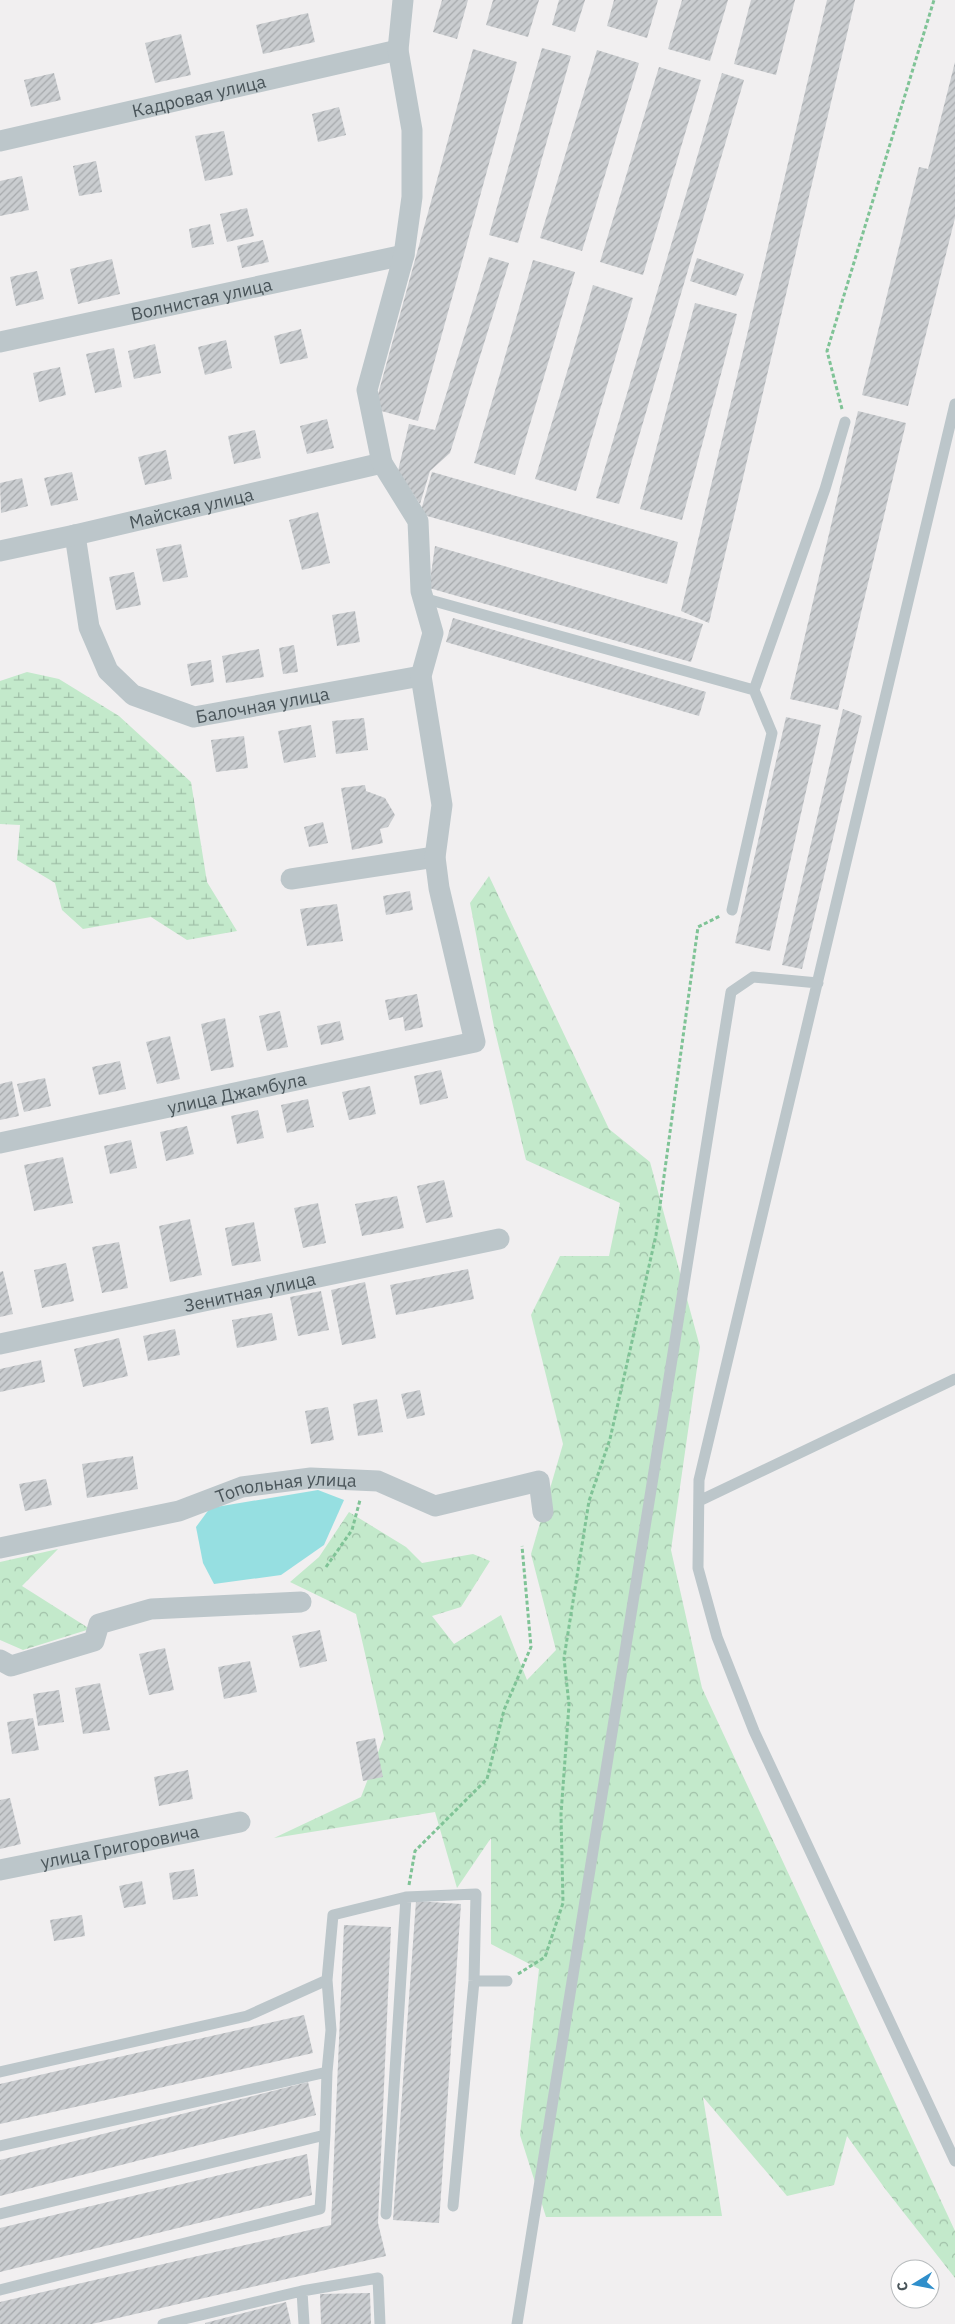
<svg xmlns="http://www.w3.org/2000/svg" width="955" height="2324" viewBox="0 0 955 2324" font-family="'IBM Plex Sans',sans-serif">
<defs>
<pattern id="forest-crowns" width="20" height="18" patternUnits="userSpaceOnUse" patternTransform="scale(1.25)"><rect width="20" height="18" fill="#c3e9cb"/><path d="M2 6a3 3 0 1 1 6 0M12 15a3 3 0 1 1 6 0" fill="none" stroke="#a0c0a8"/></pattern>
<pattern id="wetland-marsh" width="20" height="14" patternUnits="userSpaceOnUse" patternTransform="scale(1.25)"><rect width="20" height="14" fill="#c3e9cb"/><path d="M1 5h8M5 5V1M11 12h8M15 12V8" fill="none" stroke="#a0c0a8"/></pattern>
<pattern id="building-hatch" width="6" height="6" patternUnits="userSpaceOnUse" patternTransform="scale(1.25)"><rect width="6" height="6" fill="#cacdd0"/><path d="M-1 1l2-2M0 6l6-6M5 7l2-2" fill="none" stroke="#a6a9ac"/></pattern>
</defs>
<rect width="100%" height="100%" fill="#f1eff0"/>
<path fill="url(#forest-crowns)" d="M489,876L609,1129L650,1162L700,1347L671,1550L702,1688L955,2231V2278L886,2190L847,2136L834,2185L787,2196L703,2097L722,2216L546,2217L520,2135L539,1969L491,1944V1838L457,1888L435,1812L274,1838L361,1797L384,1737L356,1614L290,1582L319,1557L349,1512L406,1547L422,1563L473,1554L490,1561L461,1607L432,1616L454,1644L501,1615L527,1680L556,1650L531,1554L563,1444L531,1315L560,1256H609L620,1203L526,1160L494,1027L470,903Z
M58,1549L22,1586L90,1629L23,1650L0,1640V1562Z"/>
<path fill="url(#wetland-marsh)" d="M27,672L59,679L119,716L191,782L207,882L237,931L187,940L151,917L83,929L62,910L55,883L17,860L20,825L0,824V681Z"/>
<path fill="#96dfe1" d="M318,1490L344,1500L324,1545L281,1575L214,1584L203,1563L196,1527L210,1508Z"/>
<path fill="url(#building-hatch)" d="M442,0H468L457,39L433,32Z
M493,0H539L528,37L486,25Z
M559,0H585L575,32L552,25Z
M614,0H658L647,38L607,26Z
M682,0H728L710,61L668,49Z
M751,0H795L776,75L734,64Z
M827,0H855L709,623L681,611Z
M308,13L315,42L263,54L256,25Z
M181,34L191,75L155,83L145,43Z
M542,48L571,56L518,243L489,235Z
M473,49L517,62L418,421L374,409Z
M597,50L639,63L582,251L540,238Z
M955,62V218L908,406L862,395L919,167L928,169Z
M659,67L701,80L643,275L600,262Z
M54,73L61,100L31,107L24,80Z
M722,73L744,80L619,504L596,498Z
M339,107L346,135L318,142L312,114Z
M224,131L233,175L205,181L195,136Z
M96,161L102,192L79,196L73,166Z
M22,176L29,210L0,216V181Z
M247,208L254,236L227,242L220,214Z
M210,224L214,244L192,248L189,229Z
M263,240L269,262L242,268L237,246Z
M489,257L509,263L450,453L430,471L420,504L398,471L409,424L435,430Z
M697,258L744,274L736,296L690,281Z
M112,259L120,294L78,304L70,269Z
M533,260L575,272L515,475L474,463Z
M37,271L44,299L16,306L10,277Z
M593,285L633,298L576,491L535,479Z
M695,303L737,314L682,520L640,509Z
M301,329L308,358L280,364L274,336Z
M226,340L232,368L205,375L198,347Z
M155,344L161,373L134,379L128,351Z
M114,348L122,387L95,393L86,354Z
M60,367L66,395L39,402L33,373Z
M858,411L906,423L838,710L790,699Z
M327,419L334,448L307,454L300,426Z
M255,430L261,458L234,464L228,436Z
M166,450L172,479L145,485L138,457Z
M72,472L78,500L51,506L44,478Z
M432,472L678,542L667,584L420,514Z
M22,478L28,506L1,513L0,483Z
M318,512L330,563L302,570L289,520Z
M181,544L188,577L163,582L156,549Z
M435,546L703,624L691,662L429,588Z
M134,572L141,605L116,610L109,577Z
M355,611L360,642L337,646L332,615Z
M453,618L706,692L699,716L446,642Z
M294,645L298,672L283,674L279,648Z
M259,649L264,677L226,683L222,656Z
M211,660L214,682L191,686L187,664Z
M843,709L862,716L802,969L782,965Z
M786,717L821,725L770,951L735,943Z
M364,718L368,750L336,754L332,721Z
M311,725L316,757L284,763L278,731Z
M244,736L248,768L216,772L211,740Z
M365,785L366,791L385,798L395,815L388,827L380,829L383,843L352,850L341,788Z
M323,822L328,843L309,847L304,827Z
M410,891L413,910L386,915L383,896Z
M337,904L343,941L307,946L300,909Z
M417,994L423,1027L405,1031L403,1017L389,1020L385,1000Z
M280,1011L288,1047L267,1051L259,1016Z
M225,1018L234,1067L211,1071L201,1024Z
M340,1021L344,1040L321,1045L317,1026Z
M170,1036L180,1079L157,1084L146,1042Z
M120,1061L126,1089L99,1095L92,1067Z
M441,1070L448,1098L420,1105L414,1076Z
M45,1078L51,1106L24,1112L17,1084Z
M12,1081L19,1116L0,1120V1084Z
M370,1086L376,1114L349,1120L342,1092Z
M308,1099L314,1127L287,1133L281,1105Z
M258,1110L264,1138L237,1144L231,1116Z
M187,1126L194,1154L166,1161L160,1132Z
M131,1140L137,1168L110,1174L104,1146Z
M63,1157L73,1203L34,1211L24,1165Z
M444,1180L453,1217L426,1223L417,1186Z
M397,1196L404,1228L362,1236L355,1204Z
M318,1203L326,1243L303,1248L294,1208Z
M190,1219L202,1275L170,1282L159,1226Z
M254,1222L261,1261L232,1266L225,1228Z
M119,1242L128,1288L102,1293L92,1247Z
M66,1263L74,1301L42,1308L34,1270Z
M468,1269L474,1299L396,1315L390,1285Z
M3,1271L13,1314L0,1317V1272Z
M365,1282L376,1338L342,1345L331,1290Z
M321,1291L329,1330L298,1336L290,1297Z
M272,1313L277,1340L237,1348L232,1320Z
M175,1329L180,1355L148,1361L143,1336Z
M119,1338L128,1376L83,1387L74,1349Z
M41,1360L45,1382L0,1392V1369Z
M420,1390L425,1415L407,1419L401,1394Z
M377,1399L383,1432L358,1436L353,1404Z
M328,1407L334,1440L311,1444L305,1411Z
M133,1456L138,1489L87,1498L82,1464Z
M46,1479L52,1505L25,1511L19,1484Z
M320,1630L327,1661L300,1668L292,1636Z
M165,1648L174,1690L149,1695L139,1654Z
M250,1661L257,1692L224,1699L218,1667Z
M100,1683L110,1730L83,1734L75,1688Z
M59,1690L64,1722L38,1726L33,1694Z
M33,1718L39,1750L12,1754L7,1722Z
M375,1738L383,1777L363,1781L356,1742Z
M188,1770L193,1799L159,1806L154,1777Z
M10,1798L21,1844L0,1849V1800Z
M194,1869L198,1896L173,1900L169,1873Z
M142,1881L146,1904L124,1908L119,1886Z
M416,1901L461,1904L439,2223L393,2220Z
M82,1915L85,1936L54,1941L50,1920Z
M344,1925L391,1927L378,2223L386,2256L92,2324H0V2302L331,2225Z
M304,2015L313,2053L0,2124V2084Z
M308,2082L316,2115L0,2196V2160Z
M307,2154L312,2195L0,2272V2228Z
M370,2293L371,2324H321L320,2294Z
M286,2302L291,2324H205V2323Z"/>
<g fill="none" stroke-linecap="round" stroke-linejoin="round">
<path stroke="#7fc396" stroke-width="3" stroke-dasharray="4 2.5" stroke-linecap="butt" d="M842,409L827,351L934,0
M326,1567L352,1530L360,1500
M409,1885L415,1851L487,1779L504,1710L531,1647L522,1546
M518,1974L545,1957L563,1903L561,1814L569,1705L564,1658L589,1501L610,1439L656,1235L698,927L720,916"/>
<path stroke="#bcc6ca" stroke-width="11" d="M955,404L699,1480L698,1568L717,1637L754,1731L955,2161
M423,598L754,690L825,489L845,422
M732,910L772,733L754,690
M699,1501L955,1379
M474,1981H507
M0,2072L247,2016L327,1980L333,1915L406,1897L476,1894L474,1981L453,2206
M327,2072L331,2030L327,1980
M0,2146L327,2072L325,2135
M0,2214L325,2135L320,2209L0,2290
M386,2214L406,1897
M163,2324L302,2291
M304,2324L302,2291L378,2278L380,2324
M517,2324L731,992L753,977L818,983"/>
<g stroke="#bcc6ca" stroke-width="21">
<path id="s1" d="M0,141L398,50"/>
<path id="s2" d="M0,342L404,255"/>
<path id="s3" d="M75,535L89,627L108,671L133,695L194,717L421,676"/>
<path id="s4" d="M0,551L75,535L382,463"/>
<path d="M291,879L435,857"/>
<path id="s5" d="M0,1143L475,1042L439,888L435,857L442,805L421,676L433,633L421,591L418,521L382,463L367,390L404,255L412,197V130L398,50L403,0"/>
<path id="s6" d="M0,1344L499,1239"/>
<path id="s7" d="M0,1548L179,1511L242,1487L311,1478L378,1481L435,1506L539,1481L543,1512"/>
<path d="M0,1660L11,1666L94,1641L99,1624L151,1609L301,1602"/>
<path id="s8" d="M0,1870L240,1822"/>
</g>
</g>
<g text-anchor="middle" dominant-baseline="central" stroke-width="4" stroke-linejoin="round" paint-order="stroke">
<g font-size="18" fill="#4a555a" stroke="#fff">
<text stroke="none"><textPath href="#s1" startOffset="204">Кадровая улица</textPath></text>
<text stroke="none"><textPath href="#s2" startOffset="206">Волнистая улица</textPath></text>
<text stroke="none"><textPath href="#s4" startOffset="196">Майская улица</textPath></text>
<text stroke="none"><textPath href="#s3" startOffset="310">Балочная улица</textPath></text>
<text stroke="none"><textPath href="#s5" startOffset="242">улица Джамбула</textPath></text>
<text stroke="none"><textPath href="#s6" startOffset="255">Зенитная улица</textPath></text>
<text stroke="none"><textPath href="#s7" startOffset="294">Топольная улица</textPath></text>
<text stroke="none"><textPath href="#s8" startOffset="122">улица Григоровича</textPath></text>
</g>
</g>
<g transform="translate(915 2284) rotate(260)"><circle r="24" fill="#ffffff" stroke="#b7bbbd"/>
<path d="M0-4L9 19L0 12L-9 19Z" fill="#308fcb"/>
<text y="-8" font-size="14" font-weight="bold" text-anchor="middle" fill="#4a555a">С</text>
</g>
</svg>
